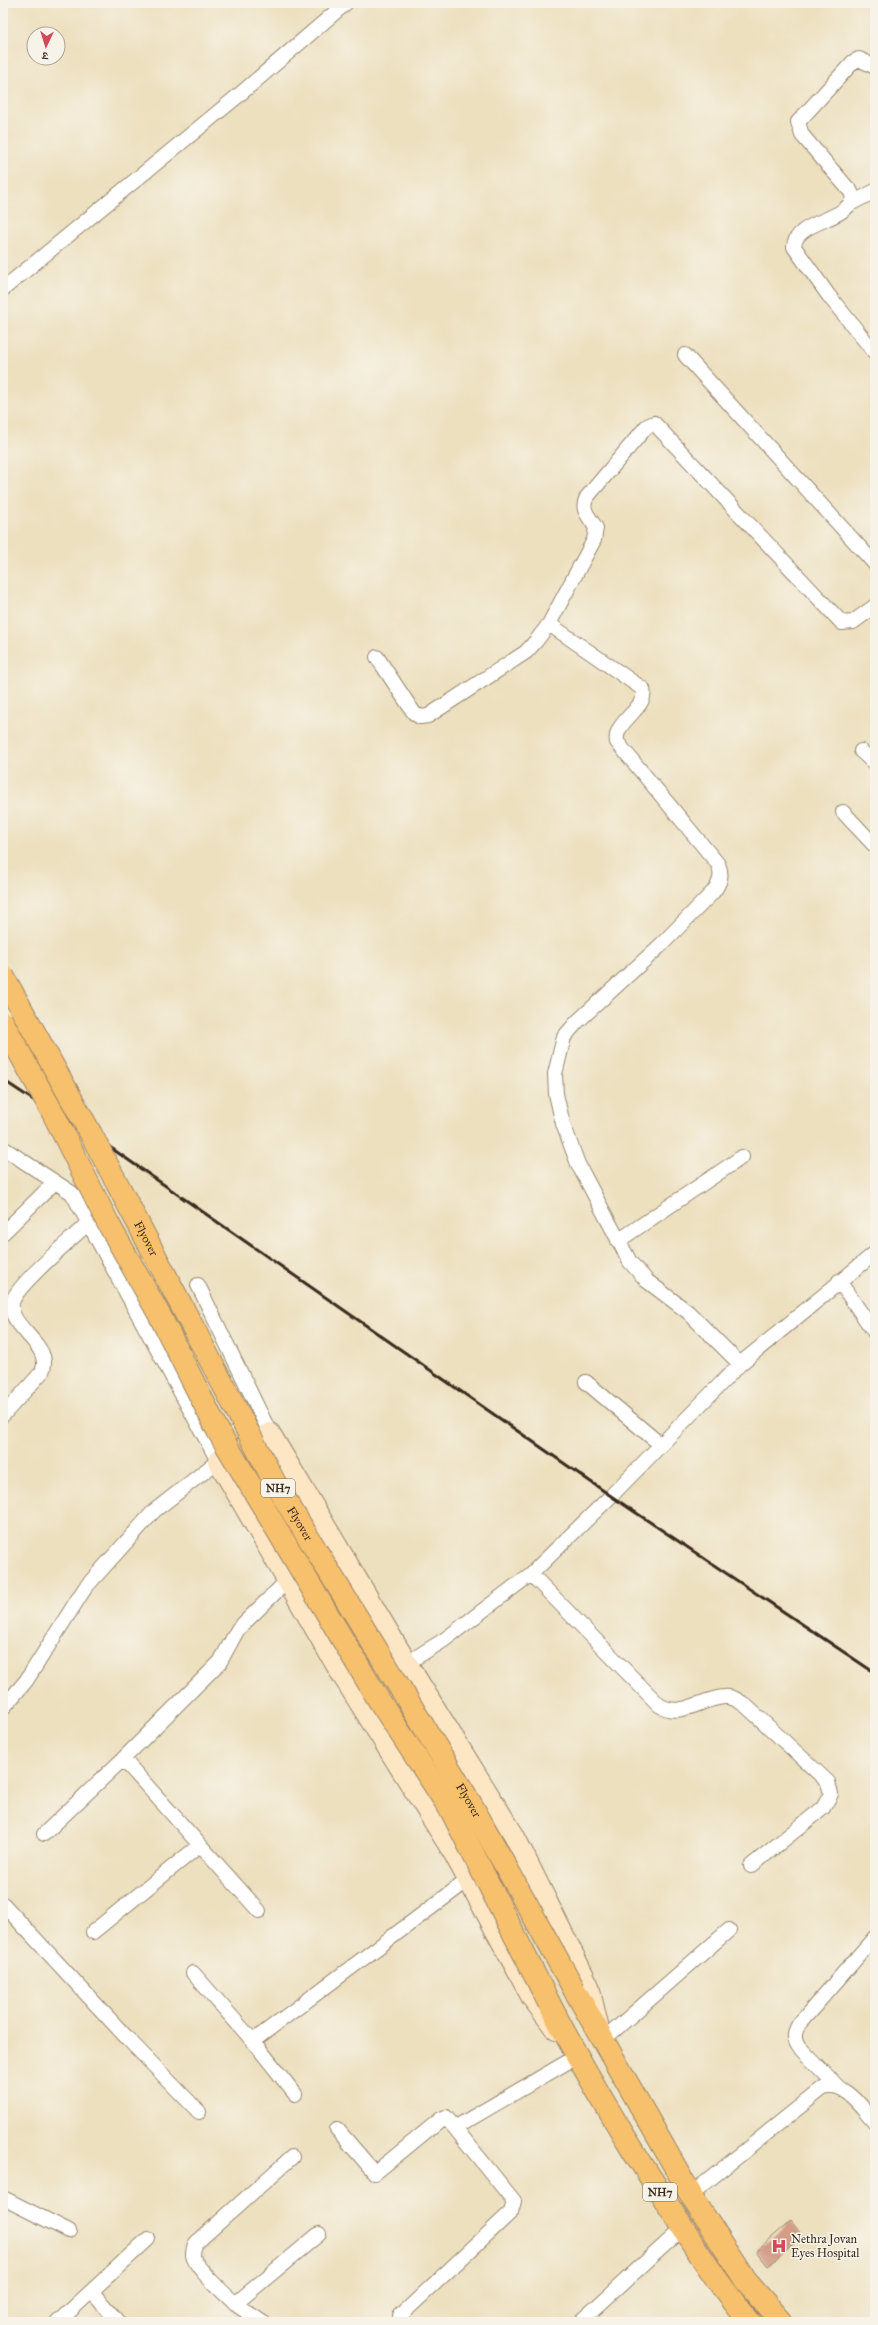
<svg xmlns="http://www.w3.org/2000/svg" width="878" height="2325" viewBox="0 0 878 2325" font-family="'IM FELL Great Primer','Noto Serif Devanagari',serif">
<rect width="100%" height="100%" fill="#f7f3e8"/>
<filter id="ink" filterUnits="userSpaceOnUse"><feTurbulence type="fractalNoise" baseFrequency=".025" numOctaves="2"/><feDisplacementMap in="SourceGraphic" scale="8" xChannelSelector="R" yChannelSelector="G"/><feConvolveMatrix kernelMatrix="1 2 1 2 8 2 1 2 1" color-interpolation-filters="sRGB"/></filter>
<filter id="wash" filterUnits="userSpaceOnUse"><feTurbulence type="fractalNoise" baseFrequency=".012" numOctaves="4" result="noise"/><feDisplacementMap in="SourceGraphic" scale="16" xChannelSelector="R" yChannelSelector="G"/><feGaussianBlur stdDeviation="0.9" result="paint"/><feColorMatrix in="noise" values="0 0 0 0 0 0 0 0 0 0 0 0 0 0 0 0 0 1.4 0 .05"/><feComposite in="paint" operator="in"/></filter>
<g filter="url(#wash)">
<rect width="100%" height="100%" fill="#ede0bf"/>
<g id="blocks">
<path fill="#d49d88" d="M791,2221L803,2237L768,2266L756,2251Z"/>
</g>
</g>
<g filter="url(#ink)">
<use href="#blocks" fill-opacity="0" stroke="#94856e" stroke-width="1"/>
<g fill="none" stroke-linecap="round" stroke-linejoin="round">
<g stroke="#94856e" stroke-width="16">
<path id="street" d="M875,67L859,59L853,62L798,122L802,135L851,192L853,199C843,222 795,221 794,247L829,296L875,353
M850,204L875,191
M3,289L239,95L346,3
M685,355L875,564
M549,624L643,689C648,709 613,721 617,742L718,864C723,875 720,883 713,892L662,944L577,1022L564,1037L555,1074L556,1094L563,1124L578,1164L630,1262L647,1281L688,1312L740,1364
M377,657L414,713L420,717L428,716L526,652L536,641L549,624L594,540L596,528C589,516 580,510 587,497L647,426L654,423L842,623L853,622L875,606
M861,751L875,764
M843,812L875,846
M3,1148L72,1193L218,1461L154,1511L85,1588L26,1681L3,1708
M3,1233L55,1182
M618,1241L742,1157
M839,1281L875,1333
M198,1285L270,1433
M586,1382L661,1445
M3,1415L42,1372C55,1344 3,1326 13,1300C20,1282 72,1239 88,1223
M531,1574L659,1705C681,1719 701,1698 725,1697C732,1696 739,1701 745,1705L828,1782L831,1794L823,1808L751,1866
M407,1663L444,1640L531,1574L611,1496L740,1364L875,1253
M123,1759L259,1911
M44,1834L123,1759L220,1662L238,1629L287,1581
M3,1904L128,2039L199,2112
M93,1932L200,1845
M193,1973L253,2041L295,2094
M253,2041L468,1880
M602,2041L729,1930
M838,2087L799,2047C793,2038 794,2033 799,2024L875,1937
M456,2127L576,2057
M337,2129L375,2173L441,2119L446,2117L514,2201L511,2212L400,2316
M690,2195L823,2088C846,2081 861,2107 875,2122
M3,2198L69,2231
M92,2292L118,2322
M235,2304C226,2294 194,2268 193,2255C193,2250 194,2247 196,2243L292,2157
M58,2322L148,2239
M262,2322L235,2304L319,2234
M580,2322L683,2228"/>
</g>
<g stroke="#94856e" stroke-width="22">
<path id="secondary" d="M556,2030L532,1998L454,1854L340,1672L218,1461L270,1433L407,1663L514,1835L589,1986L598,2025"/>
</g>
<g stroke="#94856e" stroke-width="24">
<path id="highway" d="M574,1989L695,2202L746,2281L782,2322
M549,2003C584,2071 623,2136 665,2200C692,2242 717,2284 750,2322"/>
</g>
<use href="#street" stroke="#fff" stroke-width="14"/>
<use href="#secondary" stroke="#fce6c4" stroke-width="20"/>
<use href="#highway" stroke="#f7c06c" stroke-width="22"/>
<path stroke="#3b2a1e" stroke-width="3" d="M3,1080L53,1113L91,1134L611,1496L875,1673"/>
<g stroke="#94856e" stroke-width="24" stroke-linecap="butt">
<g id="highway-bridge">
<path id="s1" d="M3,976L91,1134L275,1483L471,1804L574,1989"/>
<path d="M3,1023L53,1113L108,1223L160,1316L218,1431L380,1702L452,1812L549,2003"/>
</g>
</g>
<use href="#highway-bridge" stroke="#f7c06c" stroke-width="22"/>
</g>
</g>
<defs>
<g id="hospital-bare" transform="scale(1.2)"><path d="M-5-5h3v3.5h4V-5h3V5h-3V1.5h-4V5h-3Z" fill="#d1495b" stroke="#f7f3e8" stroke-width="2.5" paint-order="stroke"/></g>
</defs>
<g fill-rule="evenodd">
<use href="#hospital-bare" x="779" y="2246"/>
</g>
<g text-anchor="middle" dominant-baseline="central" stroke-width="3" stroke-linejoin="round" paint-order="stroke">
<g fill="#f7f3e8" stroke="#73665b" stroke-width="1">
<rect x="261" y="1479" width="34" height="18" rx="3"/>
<rect x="643" y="2183" width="34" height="18" rx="3"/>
</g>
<g font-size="11" font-weight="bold" fill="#3b2a1e">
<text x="278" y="1488">NH7</text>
<text x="660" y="2192">NH7</text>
</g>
<g font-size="12" fill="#3b2a1e" stroke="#f7f3e8">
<text stroke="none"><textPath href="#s1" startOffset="299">Flyover</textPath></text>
<text stroke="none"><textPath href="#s1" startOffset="623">Flyover</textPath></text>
<text stroke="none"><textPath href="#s1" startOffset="947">Flyover</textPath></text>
</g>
<g font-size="12" fill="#3b2a1e" stroke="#f7f3e8" text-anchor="start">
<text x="791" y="2239">Nethra Jovan<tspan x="791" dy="14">Eyes Hospital</tspan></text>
</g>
</g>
<rect width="878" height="2325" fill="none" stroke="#f7f3e8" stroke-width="16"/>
<g transform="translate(46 46) rotate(184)"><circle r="19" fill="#f7f3e8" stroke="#aca397"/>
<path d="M0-3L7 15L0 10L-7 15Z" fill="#d1495b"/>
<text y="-6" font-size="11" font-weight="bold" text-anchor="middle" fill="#3b2a1e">उ</text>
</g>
</svg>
